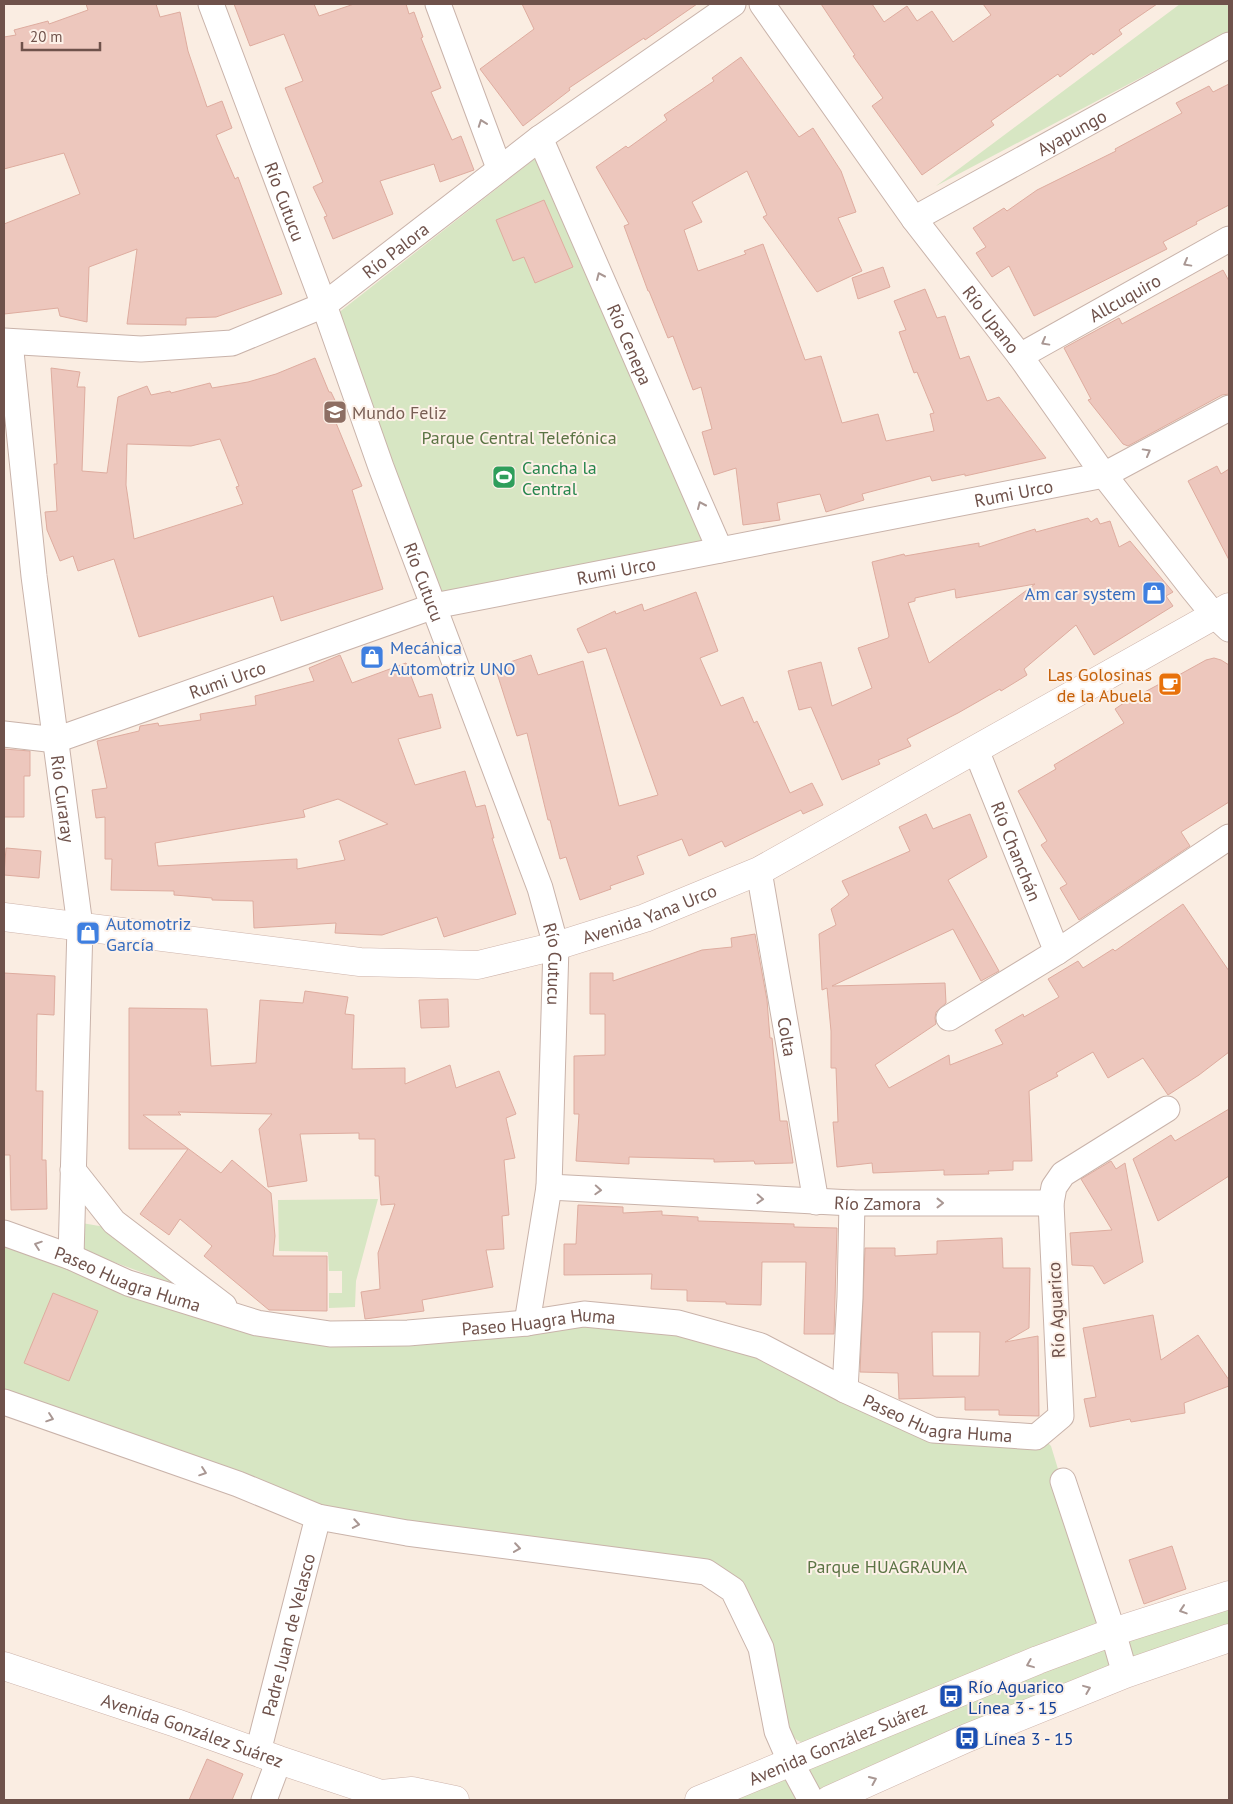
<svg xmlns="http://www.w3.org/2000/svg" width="1233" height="1804" viewBox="0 0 1233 1804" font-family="'PT Sans',sans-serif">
<rect width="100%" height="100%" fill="#faede2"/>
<path fill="#d7e6c3" d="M1180,4H1229V31L936,186Z
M541,154L710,542L437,598L333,317Z
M378,1199L356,1281L355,1307L329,1308V1293H342V1271H329L328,1252L279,1251L278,1200Z
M82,1223L105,1227L176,1285L81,1250Z
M4,1238L257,1327L585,1320L677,1327L761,1350L933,1432L1049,1444L1051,1446L1105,1624L808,1744C799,1742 795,1740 791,1733L771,1645L740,1584L320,1509L4,1393Z
M1229,1595V1638L829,1800H699Z"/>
<path fill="#edc7bd" stroke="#deac9f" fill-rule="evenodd" d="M86,4H156L160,17L180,12L188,51L207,107L222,101L232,128L216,135L235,179L238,177L282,294L216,317L186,318V325L127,324L137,249L89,267L87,322L60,316L58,308L4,314V224L80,194L64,153L4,169V37L16,35L14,30L48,21L49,24L88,10Z
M234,4H314L319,16L354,4H406L409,14L414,12L423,37L421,38L441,88L431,92L452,140L461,136L474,170L440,182L434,164L380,181L393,214L333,239L324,217L327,216L313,187L323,182L285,88L303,81L284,34L250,46Z
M522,4H697L645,40L644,38L569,88L570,90L523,126L480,69L534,29Z
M821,4H872L884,22L907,6L917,21L932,11L953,42L991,15L983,4H1157L1119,30L1122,34L1093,55L1092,53L1060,77L1058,74L991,121L994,125L922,175L872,106L883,98L853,56L855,55Z
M741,57L799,137L813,128L841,171L856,212L838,218L862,271L817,292L763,217L767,215L747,171L692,202L702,222L684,230L698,271L746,254L744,251L763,244L805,360L821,356L842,423L878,414L886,441L934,431L930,414L934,413L917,372L914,373L899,332L906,330L894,301L925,289L937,318L945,316L960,359L969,356L987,401L999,397L1046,458L965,476V474L932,481L930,476L862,494L864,500L826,512L820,494L777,503L780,520L743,525L736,468L714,475L702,432L712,429L701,387L693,390L673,336L668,338L649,291H648L624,226L629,224L596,167L626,146L628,148L667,120L664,115L714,81L712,78Z
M1229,84V205L1196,222L1197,224L1163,242L1167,249L1034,316L1009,266L992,277L976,253L986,247L973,228L1004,208L1007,211L1037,190L1116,151L1115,149L1182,113L1176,103L1209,86L1213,92Z
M544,200L573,267L535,283L524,257L513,261L496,220Z
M883,267L890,287L858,299L852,278Z
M1223,270L1229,281V394L1222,395L1128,446L1123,444L1088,400L1091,399L1064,348L1119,318L1122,324Z
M315,358L329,392H331L342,415L334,418L362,486L352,490L383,589L281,621L273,596L139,637L114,559L78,571L73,556L60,561L47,530L45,512L57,511L54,464H57L51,368L80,372L77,387H85L82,471L107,473L118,397L147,386L151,395L170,391L171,393L210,383L212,388L248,382L276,374ZM220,439L239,486L236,487L243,504L134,539L126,485L127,444L191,446Z
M1217,466L1221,474L1229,469V560L1188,481Z
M1088,518L1091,522L1097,518L1100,524L1110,521L1119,547L1130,541L1173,592L1166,596L1173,606L1094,655L1076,625L1024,669L1027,675L1001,691L1000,689L958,713L907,739L911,746L878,760L880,764L842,780L811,707L799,710L788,671L821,662L832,706L872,688L858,648L888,638L889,636L872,562L904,554L905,556L979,543V547L1035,529L1036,532ZM1035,584L929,663L908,603L915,601V598L955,589L956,598Z
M696,592L718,651L700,658L721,706L743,697L754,723L757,721L790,793L812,783L823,805L803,814L801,810L725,847L722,841L689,856L682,839L637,856L644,874L610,886L611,889L580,900L566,857L560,859L550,820H548L527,733L517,736L495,667L531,655L538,675L583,661L619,806L658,795L606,648L588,653L577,629L615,611L616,614L642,604L644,611Z
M340,655L352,683L406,663L419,697L432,694L441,728L398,739L415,785L465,771L476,807L485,805L494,838H492L516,914L444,937L437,917L382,935L335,933L336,923L254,928L253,901L212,900V898L174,895V891L111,890L112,859H105V817L96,818L92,790L107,788L97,741L139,731L140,726L158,723L159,726L201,720L200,714L256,705L255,696L314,681L309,668ZM338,799L388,824L339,841L345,860L297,869V859L158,866L155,843L305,817L303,810Z
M1214,658L1221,660L1229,665V802L1181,832L1190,846L1079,920L1060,888L1067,884L1041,845L1047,841L1018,791L1056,769L1054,765L1124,723L1115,709L1140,692L1141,694L1167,680L1168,681L1206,660Z
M4,749L30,751V776H24V817H4Z
M926,814L933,829L970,814L987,857L948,880L999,971L981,981L953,929L832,986L945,983L946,1003L936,1012L935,1018L936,1024L875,1065L889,1088L949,1055L950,1065L1003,1044L995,1030L1023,1014L1024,1017L1059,997L1048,979L1078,961L1083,968L1113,949L1115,951L1183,904L1229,971V1052L1199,1075L1168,1095L1143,1058L1108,1078L1093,1052L1056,1073L1058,1076L1029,1091L1032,1161H1013V1170L988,1171L989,1174L944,1175V1170L873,1173L872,1163L837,1167L833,1122H838L836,1068H831V1031L827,988L822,990L819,934L836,925L831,909L849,895L842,881L910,851L899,827Z
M6,848L41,851L39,878L4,875Z
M755,934L767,1000L770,1038H772L780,1121H787L793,1163L755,1164L754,1161L714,1162V1159L629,1157V1164L576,1161L579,1114H574V1056L605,1055V1014H590V973H613V981L702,950L732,947L731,938Z
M4,973L55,976L54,1015L37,1014L36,1091H43L42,1160H46L47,1209L11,1210L10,1155H4Z
M305,991L348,997L345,1014L354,1015L352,1069L405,1068V1084L450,1065L456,1088L499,1071L516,1114L506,1118L515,1158L504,1160L509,1215L502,1216L504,1249L486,1250L493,1287L422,1300L424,1311L365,1319L361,1292L380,1289L378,1253L395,1204L381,1205L379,1176H375V1139H359V1133L300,1134L307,1181L268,1187L259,1129L272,1114L178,1112L181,1115H143L221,1173L232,1160L271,1193L275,1236L273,1256H327V1311L269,1310L204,1256L212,1246L180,1219L169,1235L140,1214L188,1149H129V1008L207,1009L211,1066L256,1063L260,1000L303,1003Z
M448,999L449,1027L421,1028L419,1000Z
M1229,1109V1176L1158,1221L1133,1159L1171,1135L1175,1141Z
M1111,1161L1116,1169L1125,1163L1143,1262L1104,1284L1093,1266L1072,1265L1070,1233L1112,1230L1081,1179Z
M578,1205L623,1207V1213L662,1211V1215L698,1217V1221L794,1224V1227L837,1228L834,1334H804L806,1262H762L761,1305L726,1304V1302L687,1301V1290L651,1289L652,1274L564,1275V1244H576Z
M1002,1238L1003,1268H1030L1029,1328L1005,1342L1038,1336L1039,1416L999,1415V1410H965V1397L899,1399L898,1373L860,1372L865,1248H895V1256L937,1254V1241ZM932,1332H980L979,1376H933Z
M53,1293L98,1311L69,1381L24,1363Z
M1153,1315L1161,1360L1198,1335L1229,1380V1386L1184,1403L1185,1413L1131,1422L1130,1419L1090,1427L1084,1399L1096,1397L1083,1328Z
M1172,1546L1186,1589L1144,1604L1129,1560Z
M207,1759L243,1774L232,1800H189Z"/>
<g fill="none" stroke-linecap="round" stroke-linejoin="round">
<g stroke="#c9b3aa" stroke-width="27">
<g id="street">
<path id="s1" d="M211,4L324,305L381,467L540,888L556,946L549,1187L527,1323"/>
<path d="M438,4L499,168"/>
<path id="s2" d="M762,4L914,219L1020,356L1104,475L1192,588L1214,615L1229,629"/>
<path id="s3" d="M540,138L720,550"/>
<path id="s4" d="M914,219L1229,45"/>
<path id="s5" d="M4,341L141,349L232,343L324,305L540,138L733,4"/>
<path id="s6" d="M10,342L34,576L80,926L71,1257"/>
<path id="s7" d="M1020,356L1229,239"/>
<path id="s8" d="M4,734L56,740L434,606L1104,475L1229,408"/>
<path id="s9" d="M976,750L1057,952L1229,837"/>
<path id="s10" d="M759,871L816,1202"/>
<path d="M949,1018L1057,952"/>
<path d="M73,1170L114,1222L224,1306"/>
<path id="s11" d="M549,1187L852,1203H1051"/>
<path id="s12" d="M4,1233L71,1257L128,1283L257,1323L330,1334L408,1333L527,1323L584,1314L678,1323L761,1346L845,1390L933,1430L1036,1437L1061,1416L1051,1203L1054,1187L1063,1174L1167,1109"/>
<path d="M845,1390L850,1297L852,1203"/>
<path d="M4,1402L238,1484L318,1517L407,1533L706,1572L733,1590L761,1648L777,1731L791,1763L811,1800"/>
<path d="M1063,1481L1113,1632L1125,1674"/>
<path id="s13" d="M258,1752L318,1517"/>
<path d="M264,1800L279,1760"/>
</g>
</g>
<g stroke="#ceb4ab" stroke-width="29">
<g id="secondary">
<path id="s14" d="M4,917L360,962L478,965L556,946L645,918L759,871L1229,607"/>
<path id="s15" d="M4,1666L176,1723L279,1760L381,1794L412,1791L455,1800"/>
<path id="s16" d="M699,1800L1038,1660L1113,1632L1229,1595"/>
<path d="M829,1800L967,1738L1125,1674L1229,1638"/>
</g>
</g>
<use href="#street" stroke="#fff" stroke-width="25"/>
<use href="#secondary" stroke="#fff" stroke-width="28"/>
</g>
<defs><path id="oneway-chevron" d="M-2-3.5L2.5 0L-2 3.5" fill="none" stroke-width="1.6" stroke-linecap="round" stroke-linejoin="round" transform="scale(1.25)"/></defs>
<g stroke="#a99793">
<use href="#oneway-chevron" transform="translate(482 123) rotate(-110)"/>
<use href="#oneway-chevron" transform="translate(1187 263) rotate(151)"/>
<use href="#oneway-chevron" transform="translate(600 276) rotate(-114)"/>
<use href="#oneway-chevron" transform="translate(1045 342) rotate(151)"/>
<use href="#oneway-chevron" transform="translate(1147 452) rotate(-29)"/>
<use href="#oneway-chevron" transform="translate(701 505) rotate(-114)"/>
<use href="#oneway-chevron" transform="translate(598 1190) rotate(3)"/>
<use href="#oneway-chevron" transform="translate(760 1199) rotate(3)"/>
<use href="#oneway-chevron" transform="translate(940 1203)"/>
<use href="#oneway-chevron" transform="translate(38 1245) rotate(-161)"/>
<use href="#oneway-chevron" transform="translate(50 1418) rotate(19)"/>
<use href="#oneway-chevron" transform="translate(203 1472) rotate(19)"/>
<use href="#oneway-chevron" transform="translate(356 1524) rotate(10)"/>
<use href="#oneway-chevron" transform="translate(517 1548) rotate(8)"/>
<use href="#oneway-chevron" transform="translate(1183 1610) rotate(162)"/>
<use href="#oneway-chevron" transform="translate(1030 1664) rotate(158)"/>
<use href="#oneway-chevron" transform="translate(1087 1689) rotate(-22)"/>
<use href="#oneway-chevron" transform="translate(873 1780) rotate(-24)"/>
</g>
<defs>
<g id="school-square" transform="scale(1.25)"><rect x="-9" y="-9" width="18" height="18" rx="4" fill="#8d6e63" stroke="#fdf1e8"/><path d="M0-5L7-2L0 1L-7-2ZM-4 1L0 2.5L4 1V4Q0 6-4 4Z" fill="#fff"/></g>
<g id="stadium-square" transform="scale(1.25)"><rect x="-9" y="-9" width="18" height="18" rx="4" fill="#2e9e5b" stroke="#fdf1e8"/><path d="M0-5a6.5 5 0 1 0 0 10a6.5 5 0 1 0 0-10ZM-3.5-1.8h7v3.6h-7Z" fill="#fff"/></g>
<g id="shop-square" transform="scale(1.25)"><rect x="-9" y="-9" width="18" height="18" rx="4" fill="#3f7fe0" stroke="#fdf1e8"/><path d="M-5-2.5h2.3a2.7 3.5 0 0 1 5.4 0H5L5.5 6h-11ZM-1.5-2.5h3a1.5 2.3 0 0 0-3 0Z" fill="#fff"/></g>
<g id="cafe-square" transform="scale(1.25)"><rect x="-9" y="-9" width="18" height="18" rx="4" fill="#e8710a" stroke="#fdf1e8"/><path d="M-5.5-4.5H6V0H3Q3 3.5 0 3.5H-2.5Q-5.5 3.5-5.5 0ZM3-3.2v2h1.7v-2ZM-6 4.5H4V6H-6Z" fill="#fff"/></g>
<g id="bus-square" transform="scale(1.25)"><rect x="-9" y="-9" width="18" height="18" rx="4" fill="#1a4fb4" stroke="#fdf1e8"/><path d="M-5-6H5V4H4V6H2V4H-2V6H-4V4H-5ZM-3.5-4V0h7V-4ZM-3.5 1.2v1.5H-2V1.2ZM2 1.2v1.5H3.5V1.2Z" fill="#fff"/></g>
</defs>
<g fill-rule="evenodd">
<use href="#school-square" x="335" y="412"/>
<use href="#stadium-square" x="504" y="477"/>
<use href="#shop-square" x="1154" y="593"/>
<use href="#shop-square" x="372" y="657"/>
<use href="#cafe-square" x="1170" y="684"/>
<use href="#shop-square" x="88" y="933"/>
<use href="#bus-square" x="951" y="1696"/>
<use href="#bus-square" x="967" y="1738"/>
</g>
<g text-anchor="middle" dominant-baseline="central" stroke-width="4" stroke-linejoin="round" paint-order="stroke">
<g font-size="18" fill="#6f524b" stroke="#fdf1e8">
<text stroke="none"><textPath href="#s4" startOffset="180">Ayapungo</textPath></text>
<text stroke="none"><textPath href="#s1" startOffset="211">Río Cutucu</textPath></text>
<text stroke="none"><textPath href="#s5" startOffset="418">Río Palora</textPath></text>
<text stroke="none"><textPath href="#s7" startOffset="120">Allcuquiro</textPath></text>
<text stroke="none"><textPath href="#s2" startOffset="390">Río Upano</textPath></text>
<text stroke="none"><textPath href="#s3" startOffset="225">Río Cenepa</textPath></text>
<text stroke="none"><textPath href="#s8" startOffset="1044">Rumi Urco</textPath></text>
<text stroke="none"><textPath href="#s8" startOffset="639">Rumi Urco</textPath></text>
<text stroke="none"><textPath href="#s1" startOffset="616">Río Cutucu</textPath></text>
<text stroke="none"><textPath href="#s8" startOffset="234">Rumi Urco</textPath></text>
<text stroke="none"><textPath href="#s6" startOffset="460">Río Curaray</textPath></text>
<text stroke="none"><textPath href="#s9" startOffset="109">Río Chanchán</textPath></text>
<text stroke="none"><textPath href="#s14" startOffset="656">Avenida Yana Urco</textPath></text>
<text stroke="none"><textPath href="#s1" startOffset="1021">Río Cutucu</textPath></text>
<text stroke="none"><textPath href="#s10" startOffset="168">Colta</textPath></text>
<text stroke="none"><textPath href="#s11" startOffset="329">Río Zamora</textPath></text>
<text stroke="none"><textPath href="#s12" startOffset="132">Paseo Huagra Huma</textPath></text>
<text transform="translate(1056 1310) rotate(-93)">Río Aguarico</text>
<text stroke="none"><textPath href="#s12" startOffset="552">Paseo Huagra Huma</textPath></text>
<text stroke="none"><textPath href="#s12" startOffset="972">Paseo Huagra Huma</textPath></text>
<text stroke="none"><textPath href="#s13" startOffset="121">Padre Juan de Velasco</textPath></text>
<text stroke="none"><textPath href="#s15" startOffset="199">Avenida González Suárez</textPath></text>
<text stroke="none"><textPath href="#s16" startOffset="150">Avenida González Suárez</textPath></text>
</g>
<g font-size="18" fill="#785e54" stroke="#fdf1e8" text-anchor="start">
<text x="352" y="412">Mundo Feliz</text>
</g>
<g font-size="18" fill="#5b7444" stroke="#fdf1e8">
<text x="519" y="437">Parque Central Telefónica</text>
<text x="887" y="1566">Parque HUAGRAUMA</text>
</g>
<g font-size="18" fill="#27864d" stroke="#fdf1e8" text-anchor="start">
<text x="522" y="467">Cancha la<tspan x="522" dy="21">Central</tspan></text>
</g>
<g font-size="18" fill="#366cbe" stroke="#fdf1e8" text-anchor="start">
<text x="1136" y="593" text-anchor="end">Am car system</text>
<text x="390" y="647">Mecánica<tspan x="390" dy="21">Automotriz UNO</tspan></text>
<text x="106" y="923">Automotriz<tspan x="106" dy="21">García</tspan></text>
</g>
<g font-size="18" fill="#c56008" stroke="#fdf1e8" text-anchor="end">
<text x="1152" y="674">Las Golosinas<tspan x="1152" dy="21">de la Abuela</tspan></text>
</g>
<g font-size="18" fill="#164399" stroke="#fdf1e8" text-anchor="start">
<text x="968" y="1686">Río Aguarico<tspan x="968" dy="21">Línea 3 - 15</tspan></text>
<text x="984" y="1738">Línea 3 - 15</text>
</g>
</g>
<rect width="1233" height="1804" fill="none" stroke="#6f524b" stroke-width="10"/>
<path d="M22 42v8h78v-8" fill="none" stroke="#6f524b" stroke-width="2.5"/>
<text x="30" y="42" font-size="15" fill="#6f524b" stroke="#fdf1e8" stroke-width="4" paint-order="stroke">20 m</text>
</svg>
